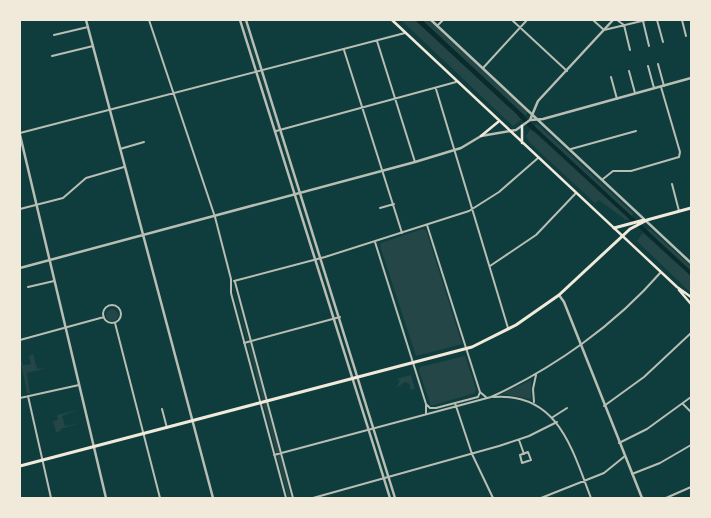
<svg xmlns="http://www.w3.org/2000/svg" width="711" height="518" viewBox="0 0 711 518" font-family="'Open Sans',sans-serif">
<rect width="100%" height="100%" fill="#0f3d3e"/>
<path fill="#244646" d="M243,20H244L394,498Z
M401,20H415L522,119L513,126Z
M422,20H428L528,112L525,116Z
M537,124L633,213L632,217L534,126Z
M531,129L629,219L626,220L599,200L595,203L530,143L526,136Z
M422,229L426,230L462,344L416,356L380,246L381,243Z
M650,229L691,266V271L647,230Z
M643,233L691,276V293L637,241Z
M232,284L269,410L291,498H288Z
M106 315a6 6 0 1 1 12 0a6 6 0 1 1-12 0Z
M33,354L37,369L47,368L27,373L30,393H27L20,358L23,365L31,364L29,356Z
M465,356L476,389L475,393L431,406L419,371L420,367Z
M411,375L415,389L410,390V384L405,382L396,388L400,381L397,379Z
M531,380V399L504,394V393Z
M78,410L62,416L65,426L81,423L60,429L61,431L56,432L53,421L58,420L57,415Z"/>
<path fill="#0a2a2b" d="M415,20H422L525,116L522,119Z
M532,124L691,271V276L530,127Z"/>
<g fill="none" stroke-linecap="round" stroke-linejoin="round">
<path stroke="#0a2a2b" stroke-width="4.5" d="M520,115L534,129"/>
<path stroke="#b8beb3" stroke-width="2" d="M149,20L215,217L231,279V293L286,498
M512,20L567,71
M593,20L604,30L646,20
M617,20L624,25L630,50
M657,20L663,42
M682,20L686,36
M643,21L649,46
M437,26L443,20
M54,35L88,27
M377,41L415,162
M344,50L402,233
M52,56L93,46
M658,64L664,86
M648,66L654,88
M483,68L527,20
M629,71L635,93
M611,77L617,99
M436,89L508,328
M276,131L456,82
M20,133L405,33
M120,149L144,142
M571,149L636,131
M603,179L613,171H631L679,157L680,152L661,87
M672,184L679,211
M380,208L394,204
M20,209L63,198L86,178L124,167
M427,225L480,392L487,398
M375,242L426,404V414
M490,266L536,235L576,193
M234,281L325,257L469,211L499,192L538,158
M235,282L293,498
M28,287L54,281
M103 314a9 9 0 1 1 18 0a9 9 0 1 1-18 0Z
M115,323L160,498
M20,340L104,317
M244,343L340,317
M28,396L51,498
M493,397C558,392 572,449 591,498
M20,398L79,385
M534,402L533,389L536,375
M455,403L472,454L493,498
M683,404L691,412
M427,405L430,408H436L478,397L480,392
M604,406L644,377L691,333
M162,409L167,428
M553,417L567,408
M519,440L524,454
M619,443L647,429L691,397
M528,452L531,460L522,463L520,455Z
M274,455L491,397C554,368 615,325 661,272
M632,474L660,463L691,445
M313,498L499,446L529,436L557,422
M541,498L604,473L625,456
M666,498L691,487"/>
<path stroke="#b8beb3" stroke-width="2.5" d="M86,20L213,498
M240,20L390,498
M246,20L395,498
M431,20L691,263
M530,120L543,119L691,78
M530,120L538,101L613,20
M20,135L106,498
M20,268L415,162L461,148L481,136L516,130L530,120
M559,295L564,302L642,498"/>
<path stroke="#f1e9da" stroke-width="2.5" d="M392,20L677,287L691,297
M481,136L498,122
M522,143V126
M679,290L691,304"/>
<path stroke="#f1e9da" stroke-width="3" d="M614,228L644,220
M20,466L472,347L516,325L559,295L630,229L647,220L691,208"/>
</g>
<rect width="711" height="518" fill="none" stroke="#f1e9da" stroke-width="42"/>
</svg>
